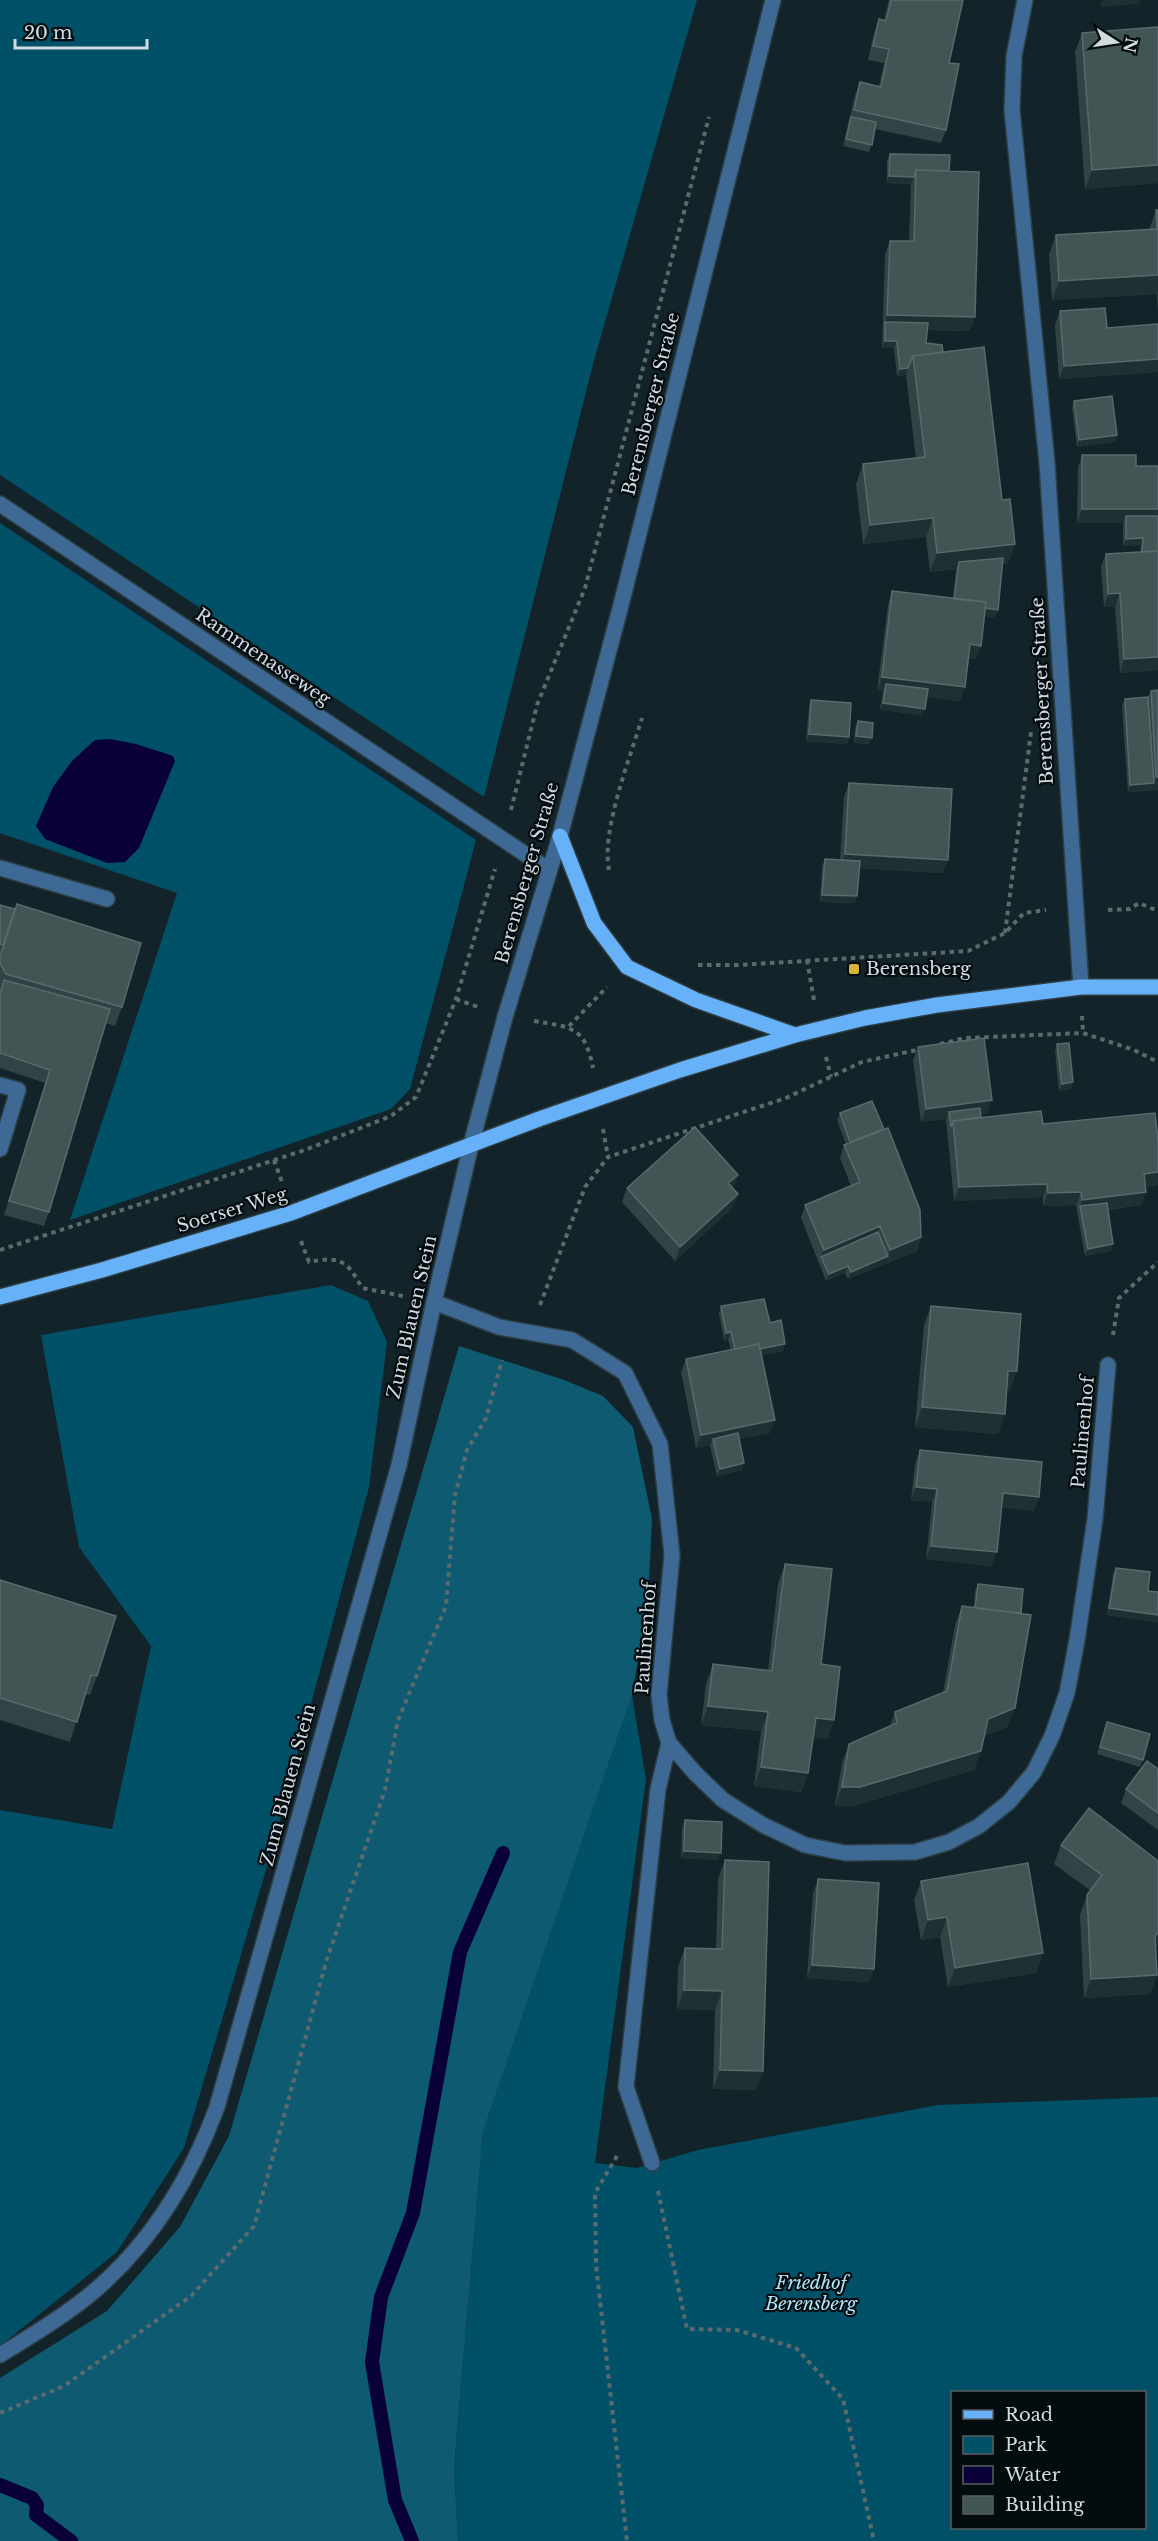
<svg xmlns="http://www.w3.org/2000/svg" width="1158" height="2541" viewBox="0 0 1158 2541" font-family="'Libre Baskerville',serif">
<rect width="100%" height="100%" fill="#12242a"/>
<path fill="#005167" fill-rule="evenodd" d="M0,0H697L593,364L484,797L0,475Z
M0,523L476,840L410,1089L391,1109L70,1220L177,893L0,833Z
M331,1285L368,1301L387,1342L369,1487L273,1846L184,2148L117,2252L0,2346V1810L112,1829L151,1646L79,1547L41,1335Z
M632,1695L646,1779L595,2163L637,2168L698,2150L938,2105L1158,2097V2541H458L454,2467L483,2132ZM952,2392H1144V2528H952Z"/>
<path fill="#0e5b71" d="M459,1346L564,1380L603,1396L633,1427L652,1519L648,1601L632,1695L483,2132L454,2467L458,2541H0V2378L107,2311L180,2227L229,2136Z"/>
<path fill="#080037" d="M110,739L136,744L173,756L175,761L139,848L125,862L107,863L45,839L36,826L53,787L72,761L95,740Z"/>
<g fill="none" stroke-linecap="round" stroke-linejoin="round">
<path stroke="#080037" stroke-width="14" d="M0,2485L32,2498L37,2505L36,2515L71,2541
M412,2541L395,2500L372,2362L381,2297L413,2213L460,1952L503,1853"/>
<g stroke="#2d3e43" stroke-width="18">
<path id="minor" d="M1025,0L1014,56L1012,110L1047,463L1081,987
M0,504L549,870
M0,868L107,899
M0,1085L18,1090L0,1149
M434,1302L499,1327L572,1340L625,1373L660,1444L672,1555L659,1695L662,1720L669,1743L695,1773L723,1800L763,1825L805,1845L845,1853L915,1852L949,1842L979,1826L1009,1802L1034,1772L1052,1736L1067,1693L1077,1640L1095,1519L1108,1365
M652,2163L626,2087L658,1789L669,1743
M0,2355C29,2337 60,2319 87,2297C149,2247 190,2180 217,2107L399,1465L434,1302L471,1145L505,1017L560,836L621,605L773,0"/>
</g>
<g stroke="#2d3e43" stroke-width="18">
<path id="major" d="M560,836L594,923L627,967L696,1000L795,1035
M0,1297L102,1270L291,1213L539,1119L680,1070L795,1035L865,1018L937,1005L1081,987H1158"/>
</g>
<path stroke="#5b6a6f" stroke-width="4" stroke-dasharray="4.5 4.5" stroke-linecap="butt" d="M511,810L537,705L585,588L709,117
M609,870C601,831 630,758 642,718
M1108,910L1130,909L1139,903L1158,911
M1005,933L1031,732
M807,960L814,1000
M698,965H738L968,951L1005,933L1024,913L1046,910
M456,999L478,1007
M1082,1016L1083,1033
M534,1021C572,1027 585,1027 593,1068
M569,1026L607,987
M940,1044L965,1038L1083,1033L1134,1050L1158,1062
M826,1057L831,1077
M603,1129L608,1157
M274,1160L283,1185
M301,1241L309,1262C340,1256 347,1260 362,1288L403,1296
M0,1250L305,1150L391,1116L416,1097L456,999L495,869
M540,1305L585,1187L608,1157L786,1098L862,1062L921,1049
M1113,1335L1119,1298L1158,1262
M617,2156L595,2193L596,2265L627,2541
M658,2191L687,2329L737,2330L796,2348L843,2399L874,2541
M0,2413L64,2386L191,2296L254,2226L326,1962L385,1790L398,1720L446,1606L455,1495L467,1450L486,1418L502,1360"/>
<use href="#minor" stroke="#3d6994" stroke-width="15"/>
<use href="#major" stroke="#67b1f9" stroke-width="15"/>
</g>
<path fill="#304445" d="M889,0H963L949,63L946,130L941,143L875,129L869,152L843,146L855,95L860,82L879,86L884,63L868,60L874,33L879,19L884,20Z
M1158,27V183L1085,189L1075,52L1082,33Z
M890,154L949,171L970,331L927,330L926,343L943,352L1002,500L1015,544L1008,563L1002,564L995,617L984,616L976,659L969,658L965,687L960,701L927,697L922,715L880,710L883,691H877L888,605L892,591L953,598L956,569L930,572L926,537L863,544L856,484L863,464L916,459L906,375L897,376L894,348H882L885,254L890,241H909L911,184L887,183V161Z
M1156,210H1158V315L1157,294L1052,300L1049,254L1056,235L1149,230Z
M1060,311L1107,328L1158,324V372L1059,379L1055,325Z
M1074,401L1115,442L1077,447L1072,408Z
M1082,455L1136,466H1158V670L1120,673L1115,607H1104L1101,567L1106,554L1140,552L1141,545L1123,546V523H1077L1078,468Z
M1151,691L1158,790L1128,792L1122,706L1125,699L1148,697Z
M811,700L849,737L847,744L806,741L809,707Z
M858,721L869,744L854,743L855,728Z
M849,783L943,873L859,868L855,903L820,902L822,866L825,859L840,860L844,797Z
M0,905L122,1007L115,1026L106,1023L49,1212L44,1226L4,1215L45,1083L0,1068Z
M1057,1044L1073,1082L1071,1089L1059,1091L1055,1051Z
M918,1047L987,1114H981V1117L1043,1124L1158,1140V1182L1157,1185L1145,1187L1146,1192L1141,1205L1108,1210L1111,1251L1085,1256L1076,1205L1043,1206V1197L954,1201L946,1119L921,1122L913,1060Z
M840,1113L921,1237L917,1251L848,1279L845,1273L826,1281L801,1218L805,1205L851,1186L840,1158L844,1145L846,1144L837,1120Z
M738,1175L733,1188L738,1194L733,1207L675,1261L622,1202L627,1188Z
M721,1306L770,1323L783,1351L762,1355L770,1433L739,1439L744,1463L742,1470L717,1476L710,1445L696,1448L681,1372L686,1359L731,1350L728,1339L724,1340L719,1313Z
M931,1306L1010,1391L1006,1390L998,1434L915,1427L924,1325Z
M920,1450L1039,1497L1034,1511L1001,1507L992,1566L926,1559L932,1502L911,1500L915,1464Z
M785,1564L834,1720L827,1739L813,1737L808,1773L801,1792L754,1786L761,1731L701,1725L706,1684L713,1664L768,1671L778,1583Z
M1116,1568L1148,1591L1158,1592V1622L1107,1615L1113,1574Z
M0,1580L97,1676L90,1695L85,1694L70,1742L0,1720Z
M978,1584L1008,1727L984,1736L974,1770L853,1806H835L842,1763L849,1744L890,1726L895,1712L943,1693L955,1625L962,1606L974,1608L975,1591Z
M1105,1729L1143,1760L1140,1767L1097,1754Z
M1158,1769V1830L1121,1803L1126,1789Z
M1089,1808L1158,1944L1156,1947L1157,1975L1150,1994L1084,1998L1080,1915L1087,1895L1091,1891L1054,1864L1061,1845Z
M685,1820L718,1860L681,1858L682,1827Z
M725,1860L763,2071L756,2090L713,2089L715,2010L677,2009L678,1967L685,1948L716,1949L718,1879Z
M818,1879L874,1969L869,1982L807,1978L813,1893Z
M921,1881L1043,1953L1036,1973L948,1987L940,1937L921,1940L914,1900Z"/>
<path fill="#1d3133" d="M1102,0H1140L1139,4L1100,7Z
M1158,165V183L1085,189L1092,170Z
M889,176L914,177L911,184L887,183Z
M1158,275V290L1157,294L1052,300L1059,281Z
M887,315L975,317L970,331L885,329V322Z
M885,341H897L894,348H882Z
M1158,359V372L1059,379L1064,366Z
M908,368L906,375L897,376L900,369Z
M1117,435L1115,442L1077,447L1079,440Z
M1082,509H1158V523L1126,516L1123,523H1077Z
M933,518L926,537L863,544L870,525Z
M1143,538L1141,545L1123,546L1126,539Z
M1015,544L1008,563L958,569L959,562L956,569L930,572L937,553Z
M1120,593L1115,607H1104L1108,594Z
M954,605L998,610L995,617L951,612Z
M970,644L981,646L976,659L965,658Z
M1158,657V670L1120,673L1124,659Z
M882,677L965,687L960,701L885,692L886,684L883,691H877Z
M883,703L925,709L922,715L880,710Z
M809,734L849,737L847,744L806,741Z
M856,736L872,738L869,744L854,743Z
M1156,777H1158V790L1128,792L1130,785L1154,783Z
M845,854L948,860L943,873L840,867Z
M822,895L857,896L855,903L820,902Z
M1073,1082L1071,1089L1059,1091L1062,1084Z
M992,1100L987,1114L949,1118V1112L946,1119L921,1122L926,1109Z
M1158,1172V1182L1157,1185L1139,1187L1144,1174Z
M738,1175L733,1188L728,1183Z
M1047,1184L1043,1197L954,1201L959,1187Z
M1081,1192L1076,1205L1043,1206L1048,1193Z
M1146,1192L1141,1205L1081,1213L1080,1206L1082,1200Z
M738,1194L733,1207L675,1261L680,1247Z
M880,1226L876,1239L821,1257L824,1250Z
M921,1237L917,1251L848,1279L851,1272L888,1256L890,1250Z
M1113,1244L1111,1251L1085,1256L1088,1249Z
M848,1266L845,1273L826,1281L829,1274Z
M731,1332L728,1339L724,1340L726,1333Z
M785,1344L783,1351L733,1362L736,1355Z
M1008,1371H1017L1010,1391L1001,1390Z
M922,1407L1005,1414L998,1434L915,1427Z
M775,1420L770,1433L714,1444L713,1439L710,1445L696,1448L701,1435Z
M744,1463L742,1470L717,1476L720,1469Z
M916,1487L937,1489L932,1502L911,1500Z
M1003,1493L1039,1497L1034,1511L998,1507Z
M931,1546L997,1552L992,1566L926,1559Z
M1109,1608L1158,1615V1622L1107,1615Z
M708,1706L768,1712L761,1731L701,1725Z
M1015,1708L1008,1727L981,1738L988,1719Z
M816,1718L834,1720L827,1739L809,1737Z
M981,1751L974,1770L853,1806H835L842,1787Z
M761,1767L808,1773L801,1792L754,1786Z
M684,1851L721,1853L718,1860L681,1858Z
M947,1917L940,1937L921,1940L928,1920Z
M1158,1933V1944L1148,1956L1155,1936Z
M1043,1953L1036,1973L948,1987L955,1968Z
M812,1965L874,1969L869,1982L807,1978Z
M1157,1975L1150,1994L1084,1998L1091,1979Z
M684,1990L722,1991L715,2010L677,2009Z
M720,2070L763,2071L756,2090L713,2089Z"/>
<path fill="#415555" stroke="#586a6b" stroke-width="1.5" d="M891,0H963L949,63L959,64L946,130L854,110L860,82L881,87L889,49L873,46L879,19L886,21Z
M1158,27V165L1092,170L1082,33Z
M851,117L876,122L872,145L846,139Z
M890,154L950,155L949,171L916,170L914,177L889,176Z
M916,170L979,172L975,317L887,315L890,241H914Z
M1156,210H1158V275L1059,281L1056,235L1157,229Z
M1105,308L1107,328L1158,324V359L1064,366L1060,311Z
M885,322L928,323L926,343L942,345L943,352L913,356L908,368L900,369L897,341H885Z
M984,347L1002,500L1010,499L1015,544L937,553L933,518L870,525L863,464L925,457L913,356Z
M1112,396L1117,435L1079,440L1074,401Z
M1082,455H1136V466H1158V509H1082Z
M1126,516H1158V551L1142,552L1143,538L1126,539Z
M1158,551V657L1124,659L1120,593L1108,594L1106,554Z
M1003,558L998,610L985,608L986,602L954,599L959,562Z
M892,591L986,602L981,646L970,644L965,687L882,677Z
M886,684L928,689L925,709L883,703Z
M1158,690V777H1156L1151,691Z
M1148,697L1154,783L1130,785L1125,699Z
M811,700L851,703L849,737L809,734Z
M858,721L873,723L872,738L856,736Z
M849,783L952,789L948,860L845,854Z
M825,859L860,861L857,896L822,895Z
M17,904L141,943L122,1007L6,974L0,963V957Z
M0,905L15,909L3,945L0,944Z
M4,980L110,1009L49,1212L9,1201L50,1070L0,1053V995Z
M984,1038L992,1100L926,1109L918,1047Z
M1069,1043L1073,1082L1062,1084L1057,1044Z
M872,1101L884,1129L850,1142L840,1113Z
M980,1108L981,1117L953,1121L951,1127L949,1112Z
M1041,1111L1043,1124L1155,1113L1158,1140V1172L1144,1174L1146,1192L1082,1200L1081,1192L1048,1193L1047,1184L959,1187L953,1121Z
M695,1127L738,1175L728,1183L738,1194L680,1247L627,1188Z
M888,1128L920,1210L921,1237L890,1250L880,1226L824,1250L805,1205L860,1182L844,1145Z
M1107,1203L1113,1244L1088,1249L1080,1206Z
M878,1232L888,1256L851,1272L848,1266L829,1274L821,1257Z
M764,1299L770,1323L781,1320L785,1344L760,1349L759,1344L735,1349L731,1332L726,1333L721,1306Z
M931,1306L1021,1314L1017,1371H1008L1005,1414L922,1407Z
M759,1344L775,1420L701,1435L686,1359Z
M738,1433L744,1463L720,1469L713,1439Z
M920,1450L1042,1462L1039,1497L1003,1493L997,1552L931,1546L937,1489L916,1487Z
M785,1564L832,1569L821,1664L840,1667L834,1720L816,1718L808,1773L761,1767L768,1712L708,1706L713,1664L772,1671Z
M1116,1568L1150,1572L1148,1591L1158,1592V1615L1109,1608Z
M0,1580L116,1616L97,1676L91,1675L77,1722L0,1698Z
M978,1584L1023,1589L1021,1613L975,1608Z
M962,1606L1031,1615L1015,1708L988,1719L981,1751L860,1787H842L849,1744L897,1723L895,1712L947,1691Z
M1107,1722L1150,1734L1143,1760L1100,1747Z
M1147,1761L1158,1769V1813L1126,1789Z
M1089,1808L1158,1861V1933L1155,1936L1157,1975L1091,1979L1087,1895L1102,1875L1061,1845Z
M685,1820L722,1822L721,1853L684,1851Z
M725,1860L769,1862L763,2071L720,2070L722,1991L684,1990L685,1948L722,1949Z
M1028,1863L1043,1953L955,1968L947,1917L928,1920L921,1881Z
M818,1879L879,1883L874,1969L812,1965Z"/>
<rect fill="#d7b434" stroke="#050c0f" stroke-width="2" x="848" y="963" width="12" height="12" rx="3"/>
<g text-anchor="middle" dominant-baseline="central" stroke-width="4.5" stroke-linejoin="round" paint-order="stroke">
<g font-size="18" fill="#d1dbe0" stroke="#050c0f">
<text transform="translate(651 404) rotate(-76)">Berensberger Straße</text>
<text transform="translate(263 657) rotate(34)">Rammenasseweg</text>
<text transform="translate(1042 691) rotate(-93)">Berensberger Straße</text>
<text transform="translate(527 873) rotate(-74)">Berensberger Straße</text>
<text transform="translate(232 1210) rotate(-17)">Soerser Weg</text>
<text transform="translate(412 1317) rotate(-77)">Zum Blauen Stein</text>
<text transform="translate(1083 1432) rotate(-85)">Paulinenhof</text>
<text transform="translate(646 1638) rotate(-86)">Paulinenhof</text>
<text transform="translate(288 1785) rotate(-75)">Zum Blauen Stein</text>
</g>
<g font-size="18" fill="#d1dbe0" stroke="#050c0f" text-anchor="start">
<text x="866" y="969">Berensberg</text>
</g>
<g font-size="18" font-style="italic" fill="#aee5fa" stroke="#050c0f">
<text x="811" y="2283">Friedhof<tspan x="811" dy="21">Berensberg</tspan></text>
</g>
</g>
<rect x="951" y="2391" width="195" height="138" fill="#050c0f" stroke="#575f63" stroke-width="1.5"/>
<rect x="963" y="2410" width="30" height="9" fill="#67b1f9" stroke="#575f63" stroke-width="1.5"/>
<text x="1005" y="2421" font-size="18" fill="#d1dbe0">Road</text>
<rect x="963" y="2436" width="30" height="18" fill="#005167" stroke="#575f63" stroke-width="1.5"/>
<text x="1005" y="2451" font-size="18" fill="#d1dbe0">Park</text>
<rect x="963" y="2466" width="30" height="18" fill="#080037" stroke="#575f63" stroke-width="1.5"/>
<text x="1005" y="2481" font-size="18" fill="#d1dbe0">Water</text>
<rect x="963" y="2496" width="30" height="18" fill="#415555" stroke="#575f63" stroke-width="1.5"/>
<text x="1005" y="2511" font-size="18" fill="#d1dbe0">Building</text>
<g transform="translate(1116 42) rotate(102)" stroke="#050c0f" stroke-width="4.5" paint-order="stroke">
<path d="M0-4.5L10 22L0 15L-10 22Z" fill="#d1dbe0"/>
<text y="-9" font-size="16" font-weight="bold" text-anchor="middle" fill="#d1dbe0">N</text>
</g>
<path d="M15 39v9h132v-9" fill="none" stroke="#d1dbe0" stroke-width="3"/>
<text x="24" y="39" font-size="18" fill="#d1dbe0" stroke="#050c0f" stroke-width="4.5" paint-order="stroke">20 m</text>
</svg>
